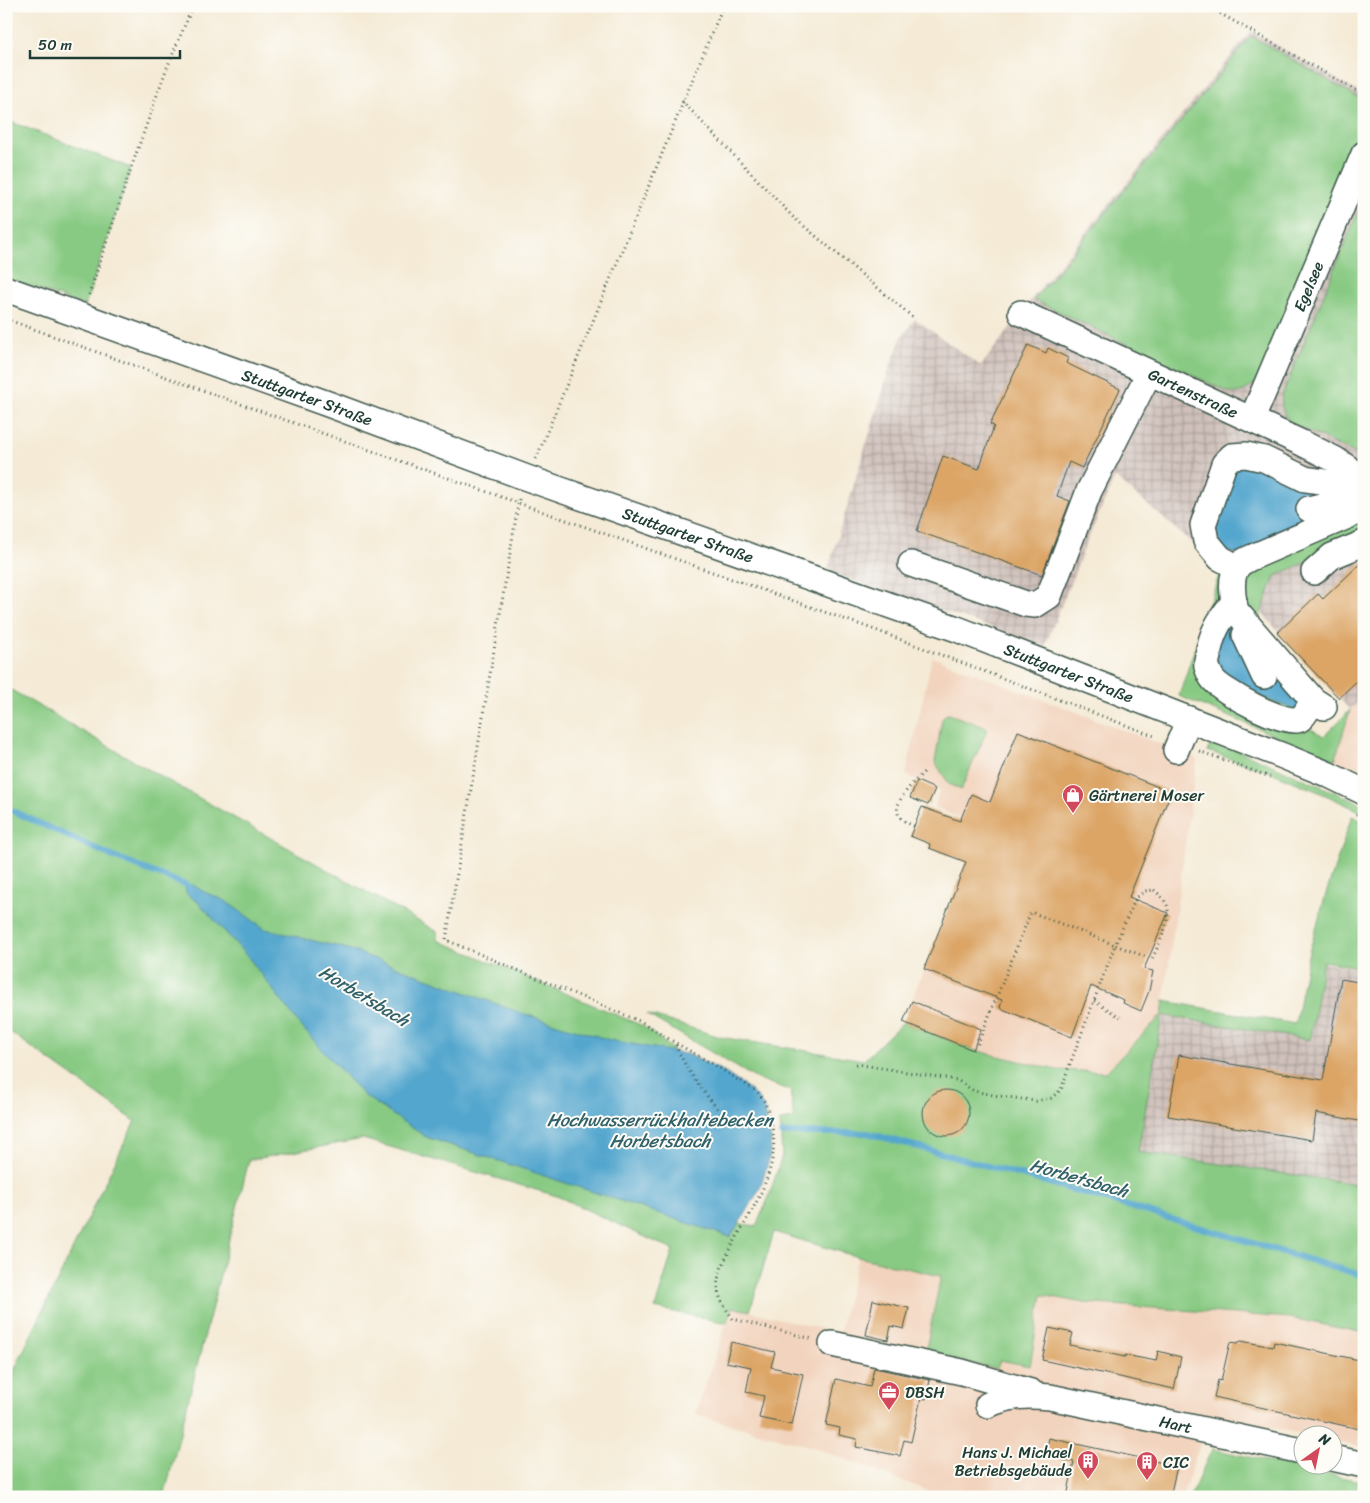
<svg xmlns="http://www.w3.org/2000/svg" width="1370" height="1503" viewBox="0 0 1370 1503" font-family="Sriracha,sans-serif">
<defs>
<pattern id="industrial-grid" width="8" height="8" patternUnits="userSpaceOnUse" patternTransform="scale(1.25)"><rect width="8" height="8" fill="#cfc0ba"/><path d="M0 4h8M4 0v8" fill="none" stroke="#a79d98"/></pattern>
</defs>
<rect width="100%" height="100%" fill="#fdfcf7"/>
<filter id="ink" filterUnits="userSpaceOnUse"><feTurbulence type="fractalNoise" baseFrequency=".02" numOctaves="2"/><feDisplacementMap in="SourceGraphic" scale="10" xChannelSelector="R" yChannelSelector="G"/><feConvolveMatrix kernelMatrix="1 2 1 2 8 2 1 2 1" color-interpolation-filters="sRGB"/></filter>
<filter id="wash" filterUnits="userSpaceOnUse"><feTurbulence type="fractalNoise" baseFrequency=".0096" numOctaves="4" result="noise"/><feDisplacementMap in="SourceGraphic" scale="20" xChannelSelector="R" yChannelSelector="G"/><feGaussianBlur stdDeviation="1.12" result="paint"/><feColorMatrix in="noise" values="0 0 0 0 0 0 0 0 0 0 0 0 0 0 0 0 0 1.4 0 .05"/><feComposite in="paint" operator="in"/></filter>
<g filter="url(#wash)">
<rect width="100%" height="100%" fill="#f4ead5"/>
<path fill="#f2d4be" d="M932,657L1197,758L1162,1015L1106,1072L1057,1070L973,1050L903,1022L980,828L935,807L939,790L906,775Z
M1364,697V774L1335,760L1350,710Z
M858,1257L1082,1303L1291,1318L1364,1334V1448L1333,1441L1332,1436L1306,1435L1210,1415L1182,1497H944L813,1447L695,1415L732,1307L839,1333Z"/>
<path fill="url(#industrial-grid)" d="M1251,31L1364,95V697L1350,710L1221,568L1115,477L1090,534L1045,646L827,572L889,370L901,338L915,319L981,366L1033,297Z
M1323,963L1364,969V1170L1359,1169L1356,1184L1138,1152L1162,1015L1310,1040Z"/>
<path fill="#88ca83" stroke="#54845c" d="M1251,36L1364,101V130L1261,380C1247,387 1244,396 1228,392L1034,300Z
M6,120L131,168L85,306L6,278Z
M1364,198V458L1357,454L1291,423C1283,415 1280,405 1283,394Z
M1364,517V537L1275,576L1259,618L1247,611L1239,583L1249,569Z
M1220,572L1228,595L1303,725L1324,736L1350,710L1335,760L1179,696Z
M6,687L160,776L438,932V940L643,1026L671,1048L721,1119L689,1065L688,1054L719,1070L736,1223L756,1226L768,1199L782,1156L780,1121L794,1119L790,1090L757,1079L646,1014L720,1037L864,1060L903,1022L973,1050L1057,1070L1106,1072L1162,1015L1164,1001L1295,1024L1308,956L1326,894L1352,816L1364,822V968L1323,961L1310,1040L1162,1015L1138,1152L1356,1184L1359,1169L1364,1170V1333L1291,1318L1084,1303L1042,1295L1030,1366L1000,1360L997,1369L925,1354L941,1276L858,1257L774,1232L750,1311L732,1307L727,1323L655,1308L673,1250L557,1196L363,1139L249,1160L164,1497H6V1387L135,1121L6,1029Z
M949,714L988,728L961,790L949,784L935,762L942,719L945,715Z
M1220,745L1230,747L1260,760L1364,805V813L1319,792L1273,773L1207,751L1210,746Z
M1212,1449L1364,1482V1497H1190Z"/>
<path fill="#53a6ce" stroke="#397281" d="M1260,463L1348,508L1245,555L1224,551L1209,523L1230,469Z
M1228,616L1305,700L1300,712L1225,683L1212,650Z
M190,885H193L204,892L224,900L265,929L348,949L521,1013L610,1040L686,1054L721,1070L746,1087L758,1098L764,1108L771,1140L769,1160L760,1188L746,1213L730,1237L426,1137L363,1095L299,1024L248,957L198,902L187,894L185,889Z"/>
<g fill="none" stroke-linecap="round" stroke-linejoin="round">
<path stroke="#53a6ce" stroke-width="6" d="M6,808L116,858L186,885L193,890
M782,1134L794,1133H867L1046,1182L1364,1276"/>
</g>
<g id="blocks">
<path fill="#dca566" d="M1028,345L1046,353L1048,348L1068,358L1066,363L1120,389L1082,468L1069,462L1057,496L1070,501L1042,575L917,531L943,456L979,469L994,426L990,424Z
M1364,560V674L1339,698L1277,633L1318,594L1323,599Z
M1018,731L1171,792L1129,897L1168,913L1144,969L1153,971L1149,991L1141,1011L1123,1003L1124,1000L1091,986L1072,1037L1000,1008L1002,1000L924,969L966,862L929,848L930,844L910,836L914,826L922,807L960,821L971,794L990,802Z
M917,781L935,789L928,805L910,798Z
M1341,979L1364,983V1122L1316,1113L1312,1140L1168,1116L1179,1055L1323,1080Z
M912,1001L981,1029L973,1050L903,1022Z
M923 1113a23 23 0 1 1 46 0a23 23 0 1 1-46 0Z
M873,1300L909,1308L904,1329L891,1326L888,1340L866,1335Z
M1049,1328L1073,1333L1070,1345L1120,1356L1125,1357V1355L1156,1361L1158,1351L1181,1357L1174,1389L1042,1360Z
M1241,1341L1273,1347L1274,1342L1364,1361V1430L1214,1397L1218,1380L1221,1381L1230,1342L1237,1343Z
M731,1342L775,1352L771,1367L803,1374L792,1425L759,1418L764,1396L746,1392L751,1367L726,1362Z
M874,1368L930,1380L926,1399L921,1398L911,1442L904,1440L900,1456L856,1447L857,1439L839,1435L840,1428L826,1425L836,1379L870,1387Z
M1049,1438L1177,1466L1170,1497H1067L1074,1462L1045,1456Z"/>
</g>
</g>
<g filter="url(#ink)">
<use href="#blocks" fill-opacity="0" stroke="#3f574c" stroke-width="1"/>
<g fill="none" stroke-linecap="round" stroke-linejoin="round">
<g stroke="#3f574c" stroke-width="28">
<g id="minor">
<path id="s1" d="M6,289L328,404L527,478L957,629L1283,756L1327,774L1364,792"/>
<path id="s2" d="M1021,313L1304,444L1336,460L1364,479"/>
<path id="s3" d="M1252,419L1364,154"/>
<path d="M1309,509L1358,497"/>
<path d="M911,564L1026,604L1035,605L1049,596L1089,491L1149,373"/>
<path d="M1237,567L1220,558L1206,541L1203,525L1224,464L1232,456L1246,455L1264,459L1305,479L1326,482L1349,489L1364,505"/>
<path d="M1314,572L1332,556L1364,543"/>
<path d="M1234,602C1220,619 1211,633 1208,656C1207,660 1206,664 1207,667C1208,670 1210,675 1212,678C1220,691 1287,727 1300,719C1306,715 1309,706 1313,700"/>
<path d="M1245,635L1264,676"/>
<path d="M1324,707L1313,700L1236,611C1233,599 1229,577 1238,566C1240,563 1245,561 1248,559L1364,509"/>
<path d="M1176,750L1189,719"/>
<path d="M832,1344L962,1372L1031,1392"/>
<path id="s4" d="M988,1405C1008,1395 1028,1395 1050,1397L1302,1451"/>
<path d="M1332,1458L1364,1465"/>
</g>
</g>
<path stroke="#3f574c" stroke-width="3" stroke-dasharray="1 4" stroke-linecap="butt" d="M1207,6L1364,95
M682,101L793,217L915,319
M89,295L131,168L166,70L193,6
M6,319L246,406L878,631L1157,737
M536,459L723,6
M519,499L446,940L644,1023C674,1044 705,1058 735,1078C743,1083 754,1088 760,1095C767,1104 770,1116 772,1127C781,1170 751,1210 732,1246C727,1256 719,1269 718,1281C717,1298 724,1306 733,1319L813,1339
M1199,751L1270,777
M1356,814L1364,818
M914,826C909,824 903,821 900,817C889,804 917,779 926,770
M1154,890C1159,894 1164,899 1167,905C1172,918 1158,947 1152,959L1115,945L1136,898L1145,891Z
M1094,1001L1120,1017
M676,1045C685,1070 703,1090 719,1111
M856,1064L957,1080L974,1091L993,1095L1036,1101L1051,1098L1061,1090L1067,1072L1115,945L1031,912L976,1048"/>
<use href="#minor" stroke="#fff" stroke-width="25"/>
</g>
</g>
<defs>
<g id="shop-pin" transform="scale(1.125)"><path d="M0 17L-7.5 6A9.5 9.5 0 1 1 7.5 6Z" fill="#d1495b" stroke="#fdfcf7"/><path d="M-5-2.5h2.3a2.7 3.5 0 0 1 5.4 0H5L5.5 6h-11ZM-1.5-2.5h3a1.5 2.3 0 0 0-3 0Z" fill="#fff"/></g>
<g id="office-pin" transform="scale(1.125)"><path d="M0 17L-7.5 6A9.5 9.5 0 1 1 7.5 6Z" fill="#d1495b" stroke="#fdfcf7"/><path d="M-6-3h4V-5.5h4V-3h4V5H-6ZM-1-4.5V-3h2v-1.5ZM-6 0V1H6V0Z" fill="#fff"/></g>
<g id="building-pin" transform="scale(1.125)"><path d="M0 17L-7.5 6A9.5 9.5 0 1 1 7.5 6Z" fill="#d1495b" stroke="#fdfcf7"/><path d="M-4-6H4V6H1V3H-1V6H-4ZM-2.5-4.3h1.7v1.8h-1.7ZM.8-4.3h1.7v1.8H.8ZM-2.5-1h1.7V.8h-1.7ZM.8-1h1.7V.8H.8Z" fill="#fff"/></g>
</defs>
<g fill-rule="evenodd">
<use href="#shop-pin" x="1073" y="795"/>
<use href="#office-pin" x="889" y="1392"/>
<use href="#building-pin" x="1088" y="1461"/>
<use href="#building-pin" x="1147" y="1462"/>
</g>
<g text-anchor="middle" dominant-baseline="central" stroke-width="4" stroke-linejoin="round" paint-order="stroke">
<g font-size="16" fill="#1f3d34" stroke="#fdfcf7">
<text stroke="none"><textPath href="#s3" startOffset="144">Egelsee</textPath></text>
<text stroke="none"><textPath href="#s2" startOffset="190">Gartenstraße</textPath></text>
<text stroke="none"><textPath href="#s1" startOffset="320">Stuttgarter Straße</textPath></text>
<text stroke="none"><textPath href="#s1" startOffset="725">Stuttgarter Straße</textPath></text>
<text stroke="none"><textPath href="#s1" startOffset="1130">Stuttgarter Straße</textPath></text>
<text stroke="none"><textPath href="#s4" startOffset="192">Hart</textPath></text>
</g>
<g font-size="16" fill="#1f3d34" stroke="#fdfcf7" text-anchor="start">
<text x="1089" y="795">Gärtnerei Moser</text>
<text x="905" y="1392">DBSH</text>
<text x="1072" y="1452" text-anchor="end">Hans J. Michael<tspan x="1072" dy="18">Betriebsgebäude</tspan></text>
<text x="1163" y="1462">CIC</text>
</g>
<g font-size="18" font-style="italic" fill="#31626a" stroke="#fdfcf7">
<text transform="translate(364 996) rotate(31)">Horbetsbach</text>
<text x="660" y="1120">Hochwasserrückhaltebecken<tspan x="660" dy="21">Horbetsbach</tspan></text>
<text transform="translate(1079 1178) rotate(16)">Horbetsbach</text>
</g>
</g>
<rect width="1370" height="1503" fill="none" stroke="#fdfcf7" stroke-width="25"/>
<g transform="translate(1318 1450) rotate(33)"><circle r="24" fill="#fdfcf7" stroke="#a4b0a9"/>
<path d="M0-4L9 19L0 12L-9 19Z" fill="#d1495b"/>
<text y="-8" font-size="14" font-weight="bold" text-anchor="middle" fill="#1f3d34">N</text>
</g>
<path d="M30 50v8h150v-8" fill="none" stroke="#1f3d34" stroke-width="2.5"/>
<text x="38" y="50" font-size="15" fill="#1f3d34" stroke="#fdfcf7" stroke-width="4" paint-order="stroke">50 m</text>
</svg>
